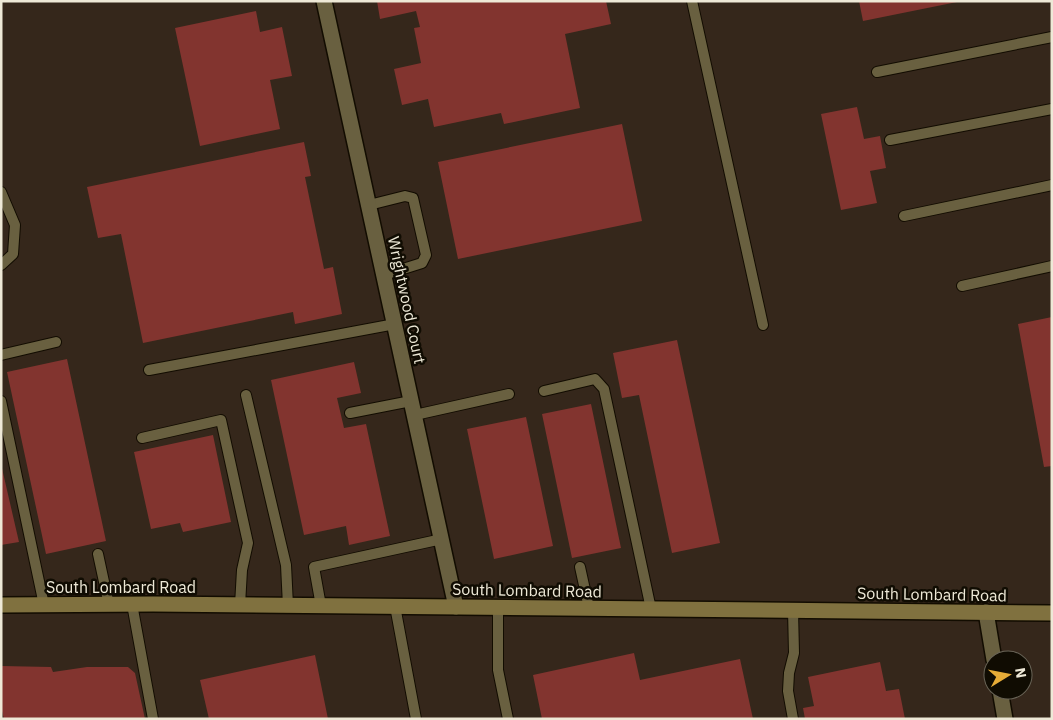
<svg xmlns="http://www.w3.org/2000/svg" width="1053" height="720" viewBox="0 0 1053 720" font-family="'IBM Plex Sans',sans-serif">
<rect width="100%" height="100%" fill="#2b2203"/>
<path fill="#35271b" fill-rule="evenodd" d="M1,1H1052V719H1ZM993,660H1023V690H993Z"/>
<path fill="#82342f" d="M377,1H606L611,24L565,34L580,108L504,124L501,113L434,127L428,99L402,105L394,69L421,63L414,28L420,27L416,11L380,19Z
M859,1H957V2L863,21Z
M256,11L260,32L282,27L292,76L270,80L280,129L200,146L175,28Z
M857,107L864,139L880,136L886,168L870,171L877,203L841,210L821,114Z
M622,124L642,221L458,259L438,162Z
M304,142L311,176L305,177L324,269L333,267L342,314L295,324L293,312L143,343L121,234L98,238L87,187Z
M1052,317V466L1044,467L1018,324Z
M677,340L720,543L672,553L639,395L622,398L613,353Z
M67,359L106,541L46,554L7,372Z
M354,362L361,393L337,398L344,428L366,424L390,536L349,545L346,526L304,535L271,380Z
M591,404L621,548L572,558L542,414Z
M526,417L553,546L494,559L467,429Z
M213,435L231,522L183,532L180,523L151,529L134,452Z
M1,464L19,542L1,545Z
M634,653L640,680L740,659L753,719H542L533,675Z
M315,655L328,719H209L200,680Z
M880,662L886,691L899,689L905,719H805L803,708L814,706L808,677Z
M1,666L51,667L53,672L87,667H128L135,673L145,719H4L1,707Z"/>
<g fill="none" stroke-linecap="round" stroke-linejoin="round">
<g stroke="#120c00" stroke-width="12">
<path id="lane" d="M692,1L763,325
M877,72L1052,37
M890,140L1052,109
M1,192L15,225L13,254L1,265
M369,205L405,196L413,198L426,255L422,263L384,275
M904,216L1052,185
M962,286L1052,266
M1,355L56,342
M149,370L395,324
M544,391L595,379L604,389L651,609
M246,395L286,565L288,606
M1,401L44,605
M350,413L411,401
M415,415L509,394
M142,438L221,420L248,543L242,570L240,605
M98,554L109,605
M580,567L589,608
M132,604L153,719
M321,606L314,567L442,539
M395,606L416,719
M498,607V670L508,719
M793,610L794,653L789,673L788,691L793,719"/>
</g>
<g stroke="#120c00" stroke-width="18">
<path id="street" d="M324,1L456,607
M986,612L994,660
M1000,690L1005,719"/>
</g>
<g stroke="#120c00" stroke-width="18">
<path id="secondary" d="M1,605L153,604L1052,613"/>
</g>
<use href="#lane" stroke="#696040" stroke-width="10"/>
<use href="#street" stroke="#696040" stroke-width="15"/>
<use href="#secondary" stroke="#80713f" stroke-width="15"/>
</g>
<g text-anchor="middle" dominant-baseline="central" stroke-width="5" stroke-linejoin="round" paint-order="stroke">
<g font-size="16" fill="#eee9d7" stroke="#100c02">
<text transform="translate(407 300) rotate(78)">Wrightwood Court</text>
<text x="121" y="587">South Lombard Road</text>
<text transform="translate(527 590) rotate(1)">South Lombard Road</text>
<text transform="translate(932 594) rotate(1)">South Lombard Road</text>
</g>
</g>
<rect width="1053" height="720" fill="none" stroke="#eee9d7" stroke-width="5"/>
<g transform="translate(1008 675) rotate(80)"><circle r="24" fill="#100c02" stroke="#696457"/>
<path d="M0-4L9 19L0 12L-9 19Z" fill="#e7ac37"/>
<text y="-8" font-size="14" font-weight="bold" text-anchor="middle" fill="#eee9d7">N</text>
</g>
</svg>
